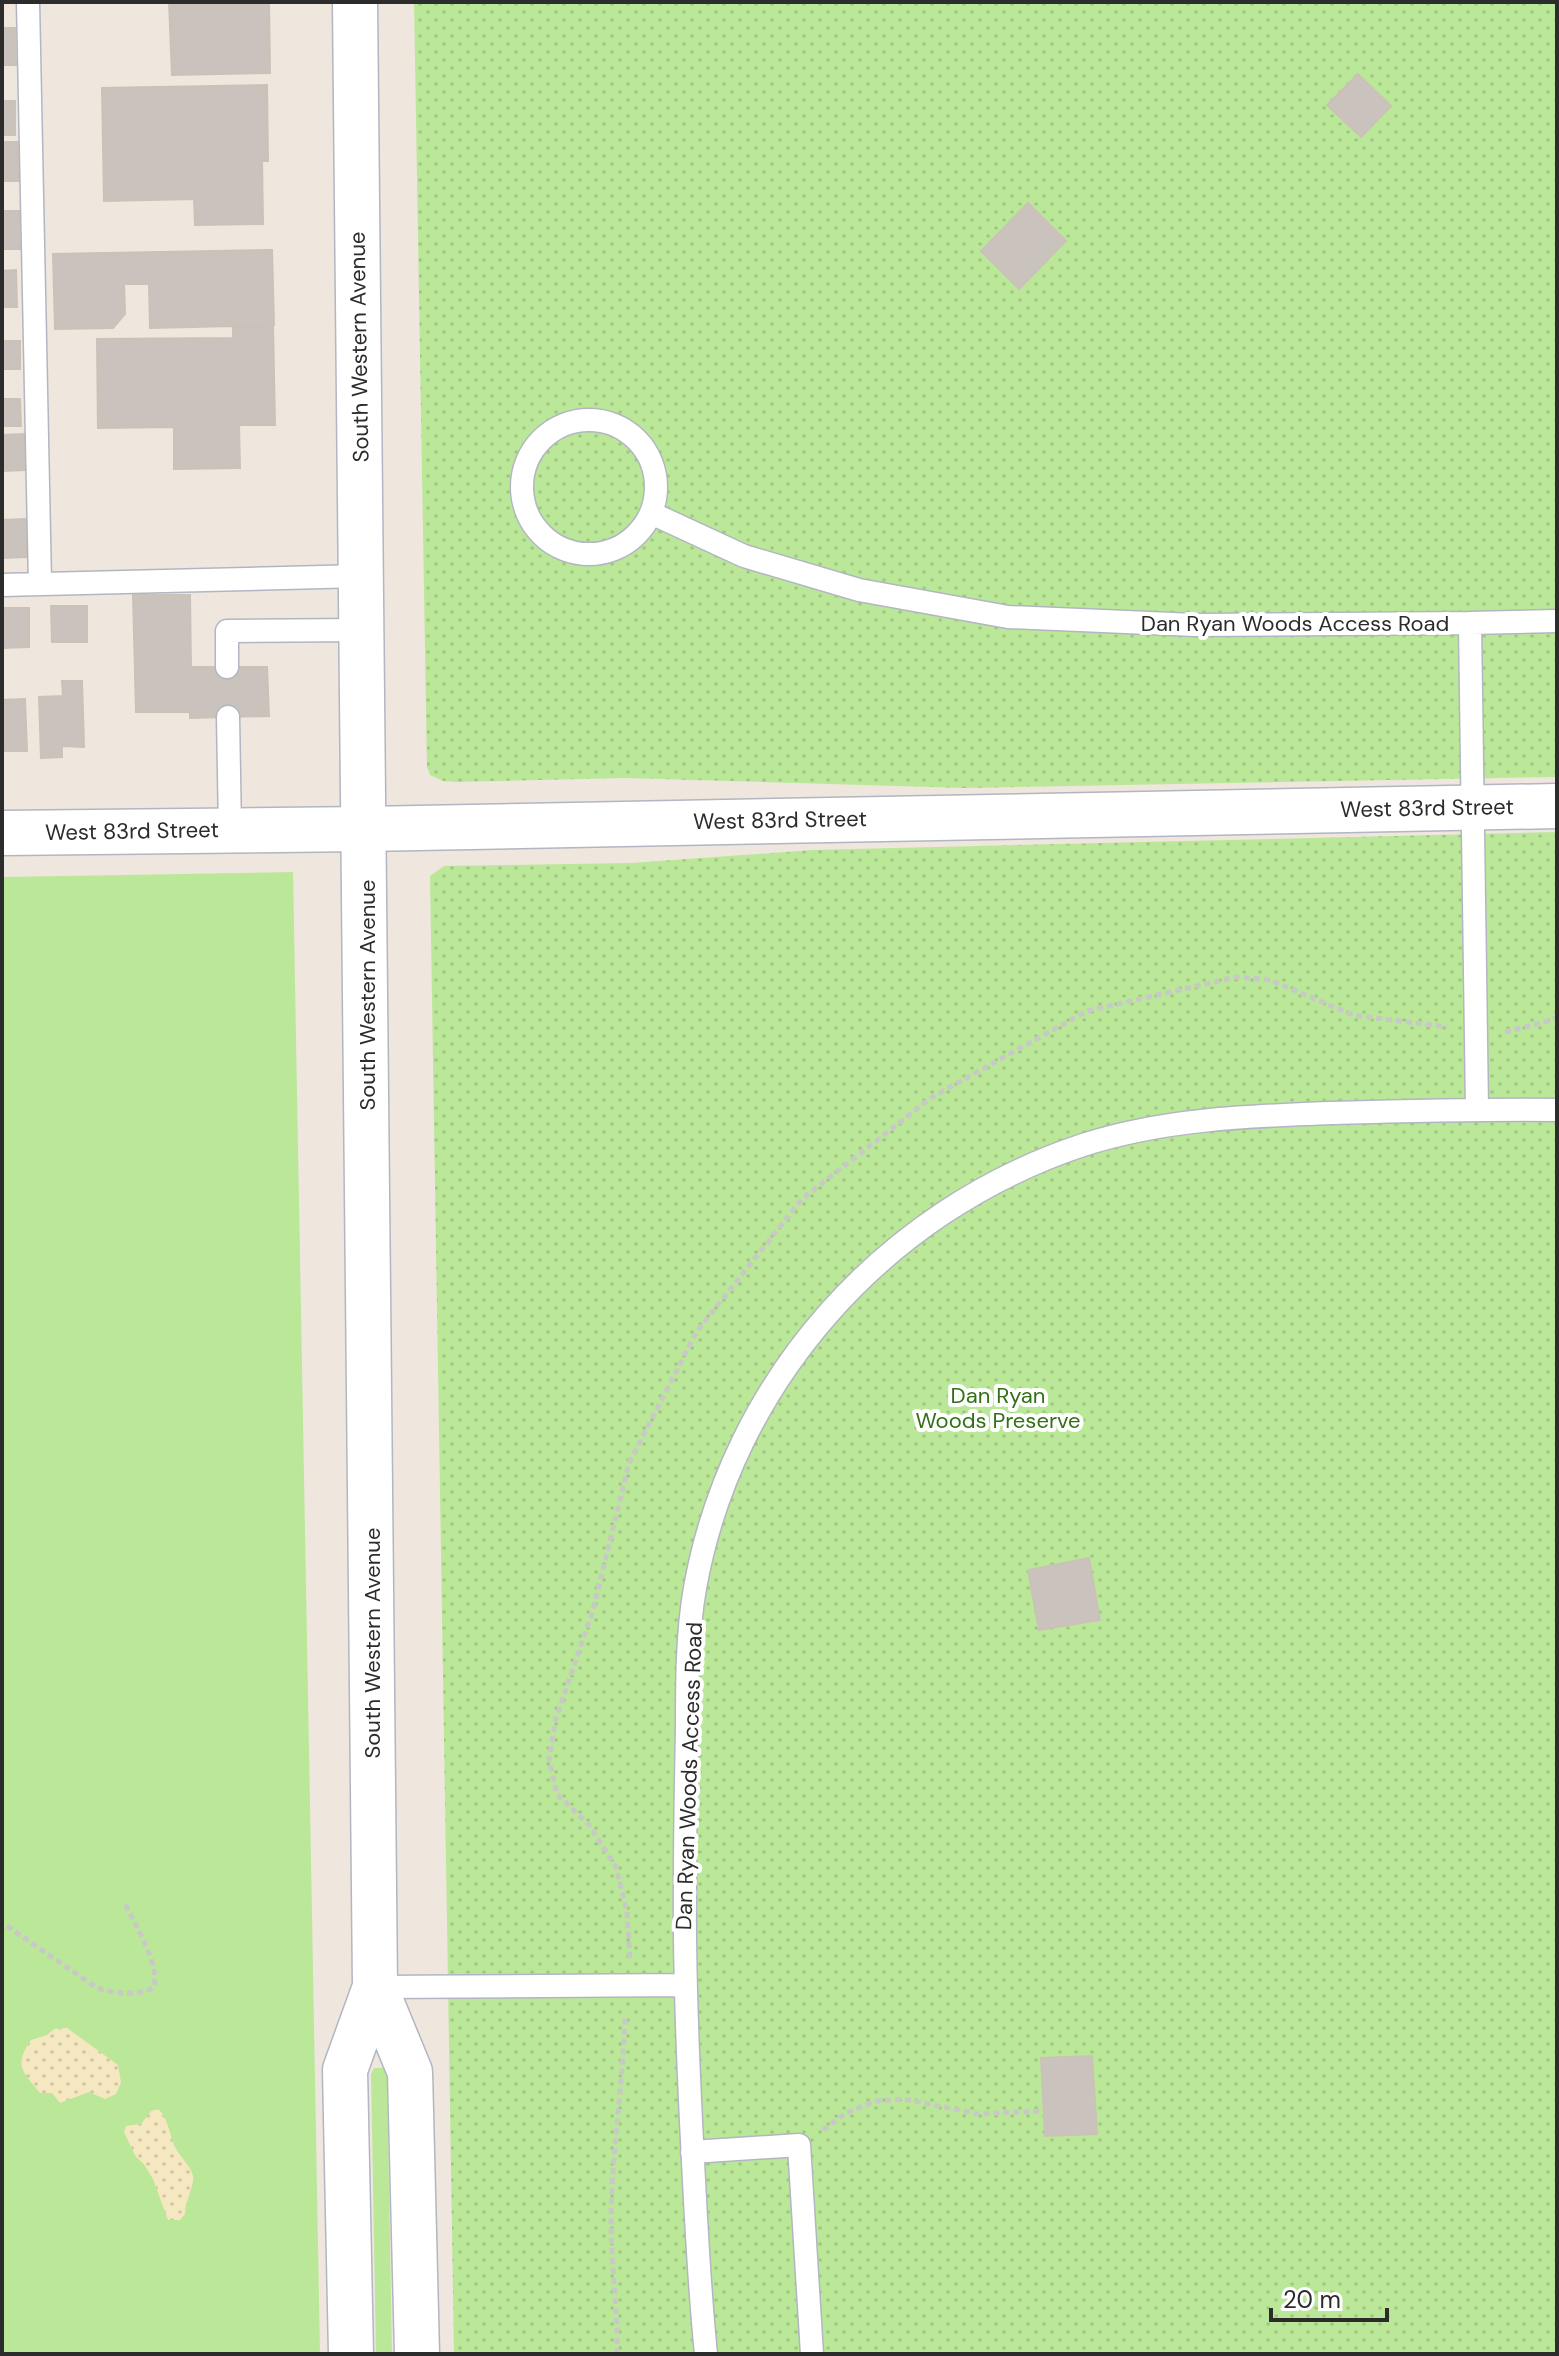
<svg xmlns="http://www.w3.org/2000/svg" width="1559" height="2356" viewBox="0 0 1559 2356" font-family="'DM Sans',sans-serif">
<defs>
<pattern id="sand-dots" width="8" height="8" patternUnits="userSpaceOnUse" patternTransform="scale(2)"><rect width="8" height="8" fill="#f5e7c0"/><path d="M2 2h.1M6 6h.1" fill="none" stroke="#d2c6a5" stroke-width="1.8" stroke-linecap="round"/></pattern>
<pattern id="park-dots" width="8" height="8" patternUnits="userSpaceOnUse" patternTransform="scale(2)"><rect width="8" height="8" fill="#bbe898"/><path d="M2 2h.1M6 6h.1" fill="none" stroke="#a1c783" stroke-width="1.8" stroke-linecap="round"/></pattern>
</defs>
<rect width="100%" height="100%" fill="#efe6de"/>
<path fill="#bbe898" d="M293,872L320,2354H2V877Z
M374,2068H383L387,2072L392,2354H376L371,2074Z"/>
<path fill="url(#sand-dots)" d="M67,2028L118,2065L121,2082L116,2094L105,2099L89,2092L60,2103L52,2093H40C23,2072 13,2066 31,2040L47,2035L54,2029Z
M158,2109C168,2117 170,2137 176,2149C181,2158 191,2166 193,2176C195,2184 185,2201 185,2214L180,2220H168L153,2179L143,2163L136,2157L124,2132L126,2126L141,2124L151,2111Z"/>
<path fill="url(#park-dots)" d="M414,2H1557V777L965,788L625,778L456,782L443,781L430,775L427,767Z
M1557,832V2354H454L430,876L444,866L631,863L813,850Z"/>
<path fill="#cac3bd" stroke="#cbc2b7" stroke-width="2" d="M169,2H269L270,73L172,75Z
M2,28H15L16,65H2Z
M1358,74L1391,106L1361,137L1327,105Z
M267,85L268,161H262L263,224L195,225L194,199L104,201L102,88Z
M2,101H15V135H2Z
M2,142H18L19,181H2Z
M1028,203L1066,241L1019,289L981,251Z
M2,211H19L20,249H2Z
M272,250L274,325L150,328L149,284H124L125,314L113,328L55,329L53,254Z
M16,270L17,307H2V271Z
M273,326L275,425H239L240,468L174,469V427L98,428L97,339L233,338V328Z
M2,341H20V369H2Z
M2,399H20L21,426H2Z
M24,434L25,470L2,471V435Z
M26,519V557L2,558V520Z
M133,595H190L191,667H267L269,716L190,718V712H136Z
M51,606H87V642H52Z
M2,608H29V647L2,648Z
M62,681H82L84,747L62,746V757L41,758L39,697L63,696Z
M25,699L27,751H2V700Z
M1089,1558L1100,1620L1039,1630L1028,1570Z
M1092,2056L1097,2134L1045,2136L1041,2058Z"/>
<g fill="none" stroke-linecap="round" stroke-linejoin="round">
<g stroke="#b2b6c1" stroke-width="25">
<path id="service" d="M28,2L40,584
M522 487a67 67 0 1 1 134 0a67 67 0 1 1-134 0Z
M651,513L744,556L859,590L1008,617L1195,625L1470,623L1477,1109
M2,585L362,576
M1470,623L1557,621
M227,667V631L363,630
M228,717L230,830
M375,1987L684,1985
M692,2152L799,2145L812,2354
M706,2354C698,2276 695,2199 691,2121C687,2039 684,1959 685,1878C685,1828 686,1778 687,1728C687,1682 687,1633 695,1588C732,1381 884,1211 1083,1145C1163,1119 1249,1116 1332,1113C1407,1111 1482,1109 1557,1110"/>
</g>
<g stroke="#b2b6c1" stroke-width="47">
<path id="tertiary" d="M2,833L365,829L1557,806"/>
</g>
<g stroke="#b2b6c1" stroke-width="47">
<path id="secondary" d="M375,1987L410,2072L417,2354
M351,2354L345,2070L375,1987L355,2"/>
</g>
<path stroke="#c8c8c8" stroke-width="5" stroke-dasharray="6 4" stroke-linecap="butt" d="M1505,1032L1548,1021L1557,1017
M7,1926L97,1988C117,1994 134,1996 153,1988C162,1967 134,1924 125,1903
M630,1958L627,1913L616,1867L589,1825L557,1794L549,1759L556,1718L593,1610L629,1463L697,1331L802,1199L932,1097L1087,1011L1236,977L1270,980L1353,1015L1447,1027
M823,2130L846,2113L875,2101L904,2099L978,2114L1043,2111
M617,2354C618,2309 611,2264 611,2219C612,2151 623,2084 625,2016"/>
<use href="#service" stroke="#fff" stroke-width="22"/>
<use href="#tertiary" stroke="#fff" stroke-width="44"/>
<use href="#secondary" stroke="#fff" stroke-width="44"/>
</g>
<g text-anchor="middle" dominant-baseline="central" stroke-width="8" stroke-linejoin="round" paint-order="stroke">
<g font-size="22" fill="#2c2c2c" stroke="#fff">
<text transform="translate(359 347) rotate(-91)">South Western Avenue</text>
<text x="1295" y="623">Dan Ryan Woods Access Road</text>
<text transform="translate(1427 808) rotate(-1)">West 83rd Street</text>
<text transform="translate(780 820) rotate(-1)">West 83rd Street</text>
<text transform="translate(132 831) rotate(-1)">West 83rd Street</text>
<text transform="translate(367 995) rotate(-90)">South Western Avenue</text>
<text transform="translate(372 1643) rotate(-90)">South Western Avenue</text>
<text transform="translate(689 1776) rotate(-88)">Dan Ryan Woods Access Road</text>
</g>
<g font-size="22" fill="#327016" stroke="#fff">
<text x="998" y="1395">Dan Ryan<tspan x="998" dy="25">Woods Preserve</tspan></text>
</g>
</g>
<rect width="1559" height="2356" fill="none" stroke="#2c2c2c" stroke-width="8"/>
<path d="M1271 2308v12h116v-12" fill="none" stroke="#2c2c2c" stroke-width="4"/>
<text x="1283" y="2308" font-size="24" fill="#2c2c2c" stroke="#ffffff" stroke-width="6" paint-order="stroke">20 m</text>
</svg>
